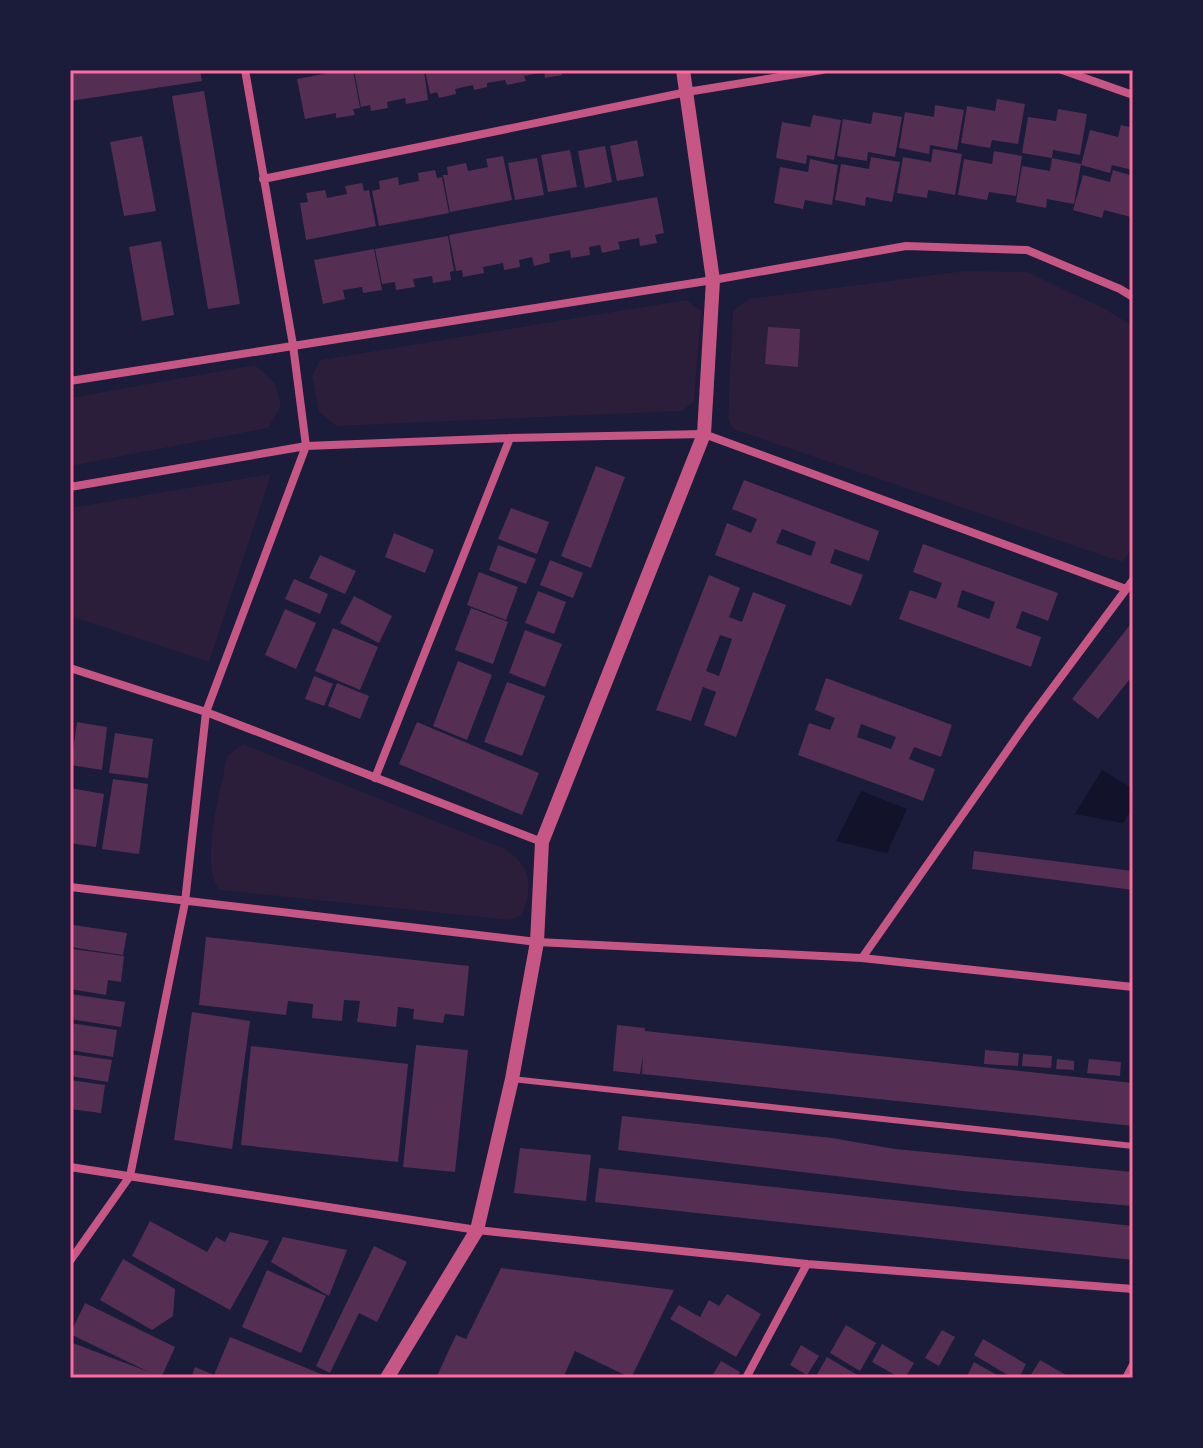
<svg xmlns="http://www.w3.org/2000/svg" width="1203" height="1448" viewBox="0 0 1203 1448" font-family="Quicksand,sans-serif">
<rect width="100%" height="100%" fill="#1b1b3a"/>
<path fill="#2a1e3b" d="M965,271L1027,272L1105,309L1133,326V547L1122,562L733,429L728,418L733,311L749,299Z
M686,300L701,311L694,401L682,411L337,426L319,412L312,376L320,360Z
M255,365L275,383L281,406L268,428L70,466V398Z
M271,474L209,662L70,616V508Z
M243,744L505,849C532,867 533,885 522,915L510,920L219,890C199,861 221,791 227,756Z"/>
<path fill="#12122b" d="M1102,770L1133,789V808L1123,823L1075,814Z
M861,791L907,809L887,853L836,841Z"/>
<path fill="#542f53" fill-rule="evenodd" d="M70,70H200L202,81L70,101Z
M344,70H353L360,108L353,109L355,115L336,118V113L305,119L297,79Z
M354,70H424L428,100L406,104L405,98L387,102L388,108L371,111L370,105L361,107Z
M425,70H561L562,75L545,78L544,72L524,76L526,81L507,85L505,80L487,83V87L474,90L473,85L455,89L456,94L439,98L437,92L430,94Z
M204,91L240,304L208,309L172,96Z
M997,99L1025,104L1018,144L992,140L990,148L961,143L967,106L995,111Z
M935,105L964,110L957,150L930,145L929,154L899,148L905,112L934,117Z
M1058,109L1087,114L1080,155L1053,150L1052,158L1022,153L1028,117L1056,121Z
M873,112L902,117L895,157L868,152L867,161L837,156L843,119L871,124Z
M813,115L841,120L834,160L807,155L806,164L776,158L782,122L810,127Z
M1121,125L1133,128V170L1112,165L1110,173L1081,165L1090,130L1118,137Z
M142,136L156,211L124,216L110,142Z
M637,140L644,176L617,181L610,146Z
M605,146L612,182L585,188L578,151Z
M933,149L962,154L955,195L928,190L927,198L897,193L903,157L931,162Z
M570,150L577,187L548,192L541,155Z
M994,151L1022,156L1016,196L989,192L987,200L958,195L964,159L992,164Z
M503,156L512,200L450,212L443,175H448L447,167L466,163L468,171L488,167L486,159Z
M871,157L900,162L892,202L866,197L865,206L835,200L841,164L869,169Z
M537,158L544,195L515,200L508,163Z
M1052,158L1081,164L1074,204L1047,199L1046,208L1016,202L1022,166L1050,171Z
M810,159L838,165L832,205L805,200L803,209L774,203L780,167L808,172Z
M435,170L437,178L442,177L449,213L379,226L372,191L380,189L379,181L398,177L399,185L419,181L418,173Z
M1113,170L1133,176L1131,217L1104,210L1102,218L1073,210L1083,175L1110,182Z
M362,183L364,191L369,190L376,226L306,240L300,203L308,202L306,193L325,190L327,198L347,194L345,186Z
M657,197L664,233L655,235L657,243L640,246L639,238L618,242L620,249L602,253L600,245L589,247L590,255L571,258L570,250L549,254L550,262L534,266L532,257L519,260L520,267L504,270L503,263L483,267L484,273L463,277L462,270L456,271L449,235Z
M448,236L454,271L450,272L451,280L433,283L432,276L413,279L415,287L396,290L395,282L382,284L375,249Z
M161,241L174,315L142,321L129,247Z
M374,249L382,290L363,293L362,287L343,290L345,299L323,304L314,260Z
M768,327L800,329L798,367L765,364Z
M596,466L625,477L591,568L561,556Z
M744,480L879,531L869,561L835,549L830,563L863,575L851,606L715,555L727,523L751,533L757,519L732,509ZM782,529L816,542L811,556L776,543Z
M511,508L549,522L537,554L498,539Z
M394,533L434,550L425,573L385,557Z
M923,544L1058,593L1048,621L1022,611L1016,628L1041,637L1031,667L899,619L910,590L936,599L942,583L913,572ZM962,590L995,602L989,619L957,607Z
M498,545L536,559L526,584L489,570Z
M320,555L356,571L345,594L309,578Z
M550,560L583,573L573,598L540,585Z
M479,572L518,587L506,620L467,605Z
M709,575L740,588L729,617L742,622L753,592L786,605L736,737L704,725L716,692L703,687L691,721L656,710ZM720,635L732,639L719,676L706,671Z
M294,579L328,594L320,614L285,599Z
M538,591L566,602L554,634L525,623Z
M354,596L392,616L379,643L340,623Z
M471,608L508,622L493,664L455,650Z
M285,609L316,623L296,669L265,655Z
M1133,621V675L1098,719L1072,699Z
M333,628L378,647L360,690L315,671Z
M525,630L562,644L545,687L509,673Z
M458,661L492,675L467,740L433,726Z
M314,676L333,684L324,706L305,699Z
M826,678L952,725L941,757L914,747L909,759L935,769L923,801L798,755L809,723L830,730L835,718L815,710ZM861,724L896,737L891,749L857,737Z
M507,682L545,696L522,756L484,742Z
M337,683L369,696L360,719L328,706Z
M77,722L107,727L102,770L71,765Z
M417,722L539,773L522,815L399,764Z
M115,733L153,739L148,778L109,773Z
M113,779L148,784L139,854L102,849Z
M70,788L104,794L96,847L70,843Z
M974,851L1133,871V890L972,869Z
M73,925L127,933L123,955L70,947Z
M206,937L469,966L464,1016L445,1014L443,1023L413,1019L414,1009L398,1007L396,1027L357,1022L360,1001L344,1000L342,1021L312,1018L313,1004L288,1001L286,1015L199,1005Z
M73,949L124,956L121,982L108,980L106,995L70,989Z
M70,994L125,1002L121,1027L70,1019Z
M192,1012L250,1021L232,1149L174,1140Z
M70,1023L117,1030L113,1057L70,1050Z
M617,1025L645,1028V1031L1133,1083V1126L642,1074L643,1056L640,1074L613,1071Z
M416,1045L468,1050L455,1172L403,1167Z
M251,1046L408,1064L398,1162L241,1145Z
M985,1050L1019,1053L1018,1066L984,1064Z
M70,1054L112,1060L108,1082L70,1076Z
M1023,1054L1052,1056L1051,1068L1022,1066Z
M1057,1059L1074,1061V1070L1056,1069Z
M1089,1059L1121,1062L1120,1076L1087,1073Z
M70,1080L105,1085L101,1113L70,1109Z
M622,1116L832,1138L895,1149L1133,1172V1206L962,1191L618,1150Z
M520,1148L591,1155L586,1201L514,1193Z
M599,1168L1133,1226V1260L595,1202Z
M150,1221L207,1252L216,1237L225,1242L230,1232L269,1241L230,1310L132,1256Z
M283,1237L347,1250L329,1296L271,1262Z
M374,1246L407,1262L377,1322L359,1313L330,1373L316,1366Z
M123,1259L175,1289L173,1316L152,1330L100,1300Z
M501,1268L674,1290L631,1378L575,1351L563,1378H436L456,1335L466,1339Z
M267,1270L326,1296L301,1353L242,1327Z
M727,1294L761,1314L736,1357L670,1319L679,1305L700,1317L709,1300L719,1306Z
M85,1303L175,1347L161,1378L155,1375L154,1378H70V1342L149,1372L70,1334Z
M846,1325L876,1343L860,1371L830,1353Z
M942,1330L955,1337L939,1366L925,1358Z
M230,1337L331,1378H191L195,1367L214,1375Z
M983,1339L1026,1364L1019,1378H1013L974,1355Z
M882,1344L914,1363L905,1378H900L872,1362Z
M801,1345L819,1356L807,1375L790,1365Z
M827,1357L859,1376L858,1378H815Z
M1040,1360L1071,1378H1029Z
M721,1361L740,1372L736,1378H711Z
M974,1362L1002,1378H966Z"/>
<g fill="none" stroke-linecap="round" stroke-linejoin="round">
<path stroke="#c65784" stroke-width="6" d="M512,1079L1133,1146"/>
<path stroke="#c65784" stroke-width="8" d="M1062,70L1133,95
M263,179L687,92L822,70
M70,381L713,280L906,246L1027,250L1120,289L1133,297
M70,487L306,446L510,438L704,434L1126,589
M70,668L206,712L542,842
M375,778L510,438
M70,887L537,942L862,958L1133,987
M862,958L1028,721L1133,580
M70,1167L477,1230L807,1264L1133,1289
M70,1261L130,1176L185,902L206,712L306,446L293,345L245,70
M746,1378L807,1264
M1126,1378L1133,1365"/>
<path stroke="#c65784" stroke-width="14" d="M387,1378L477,1230L512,1079L537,942L542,842L704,434L713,280L683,70"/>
</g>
<rect width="1203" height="1448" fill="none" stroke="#1b1b3a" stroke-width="144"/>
<rect x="72" y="72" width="1059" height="1304" fill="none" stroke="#ff6b9d" stroke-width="3"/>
</svg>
